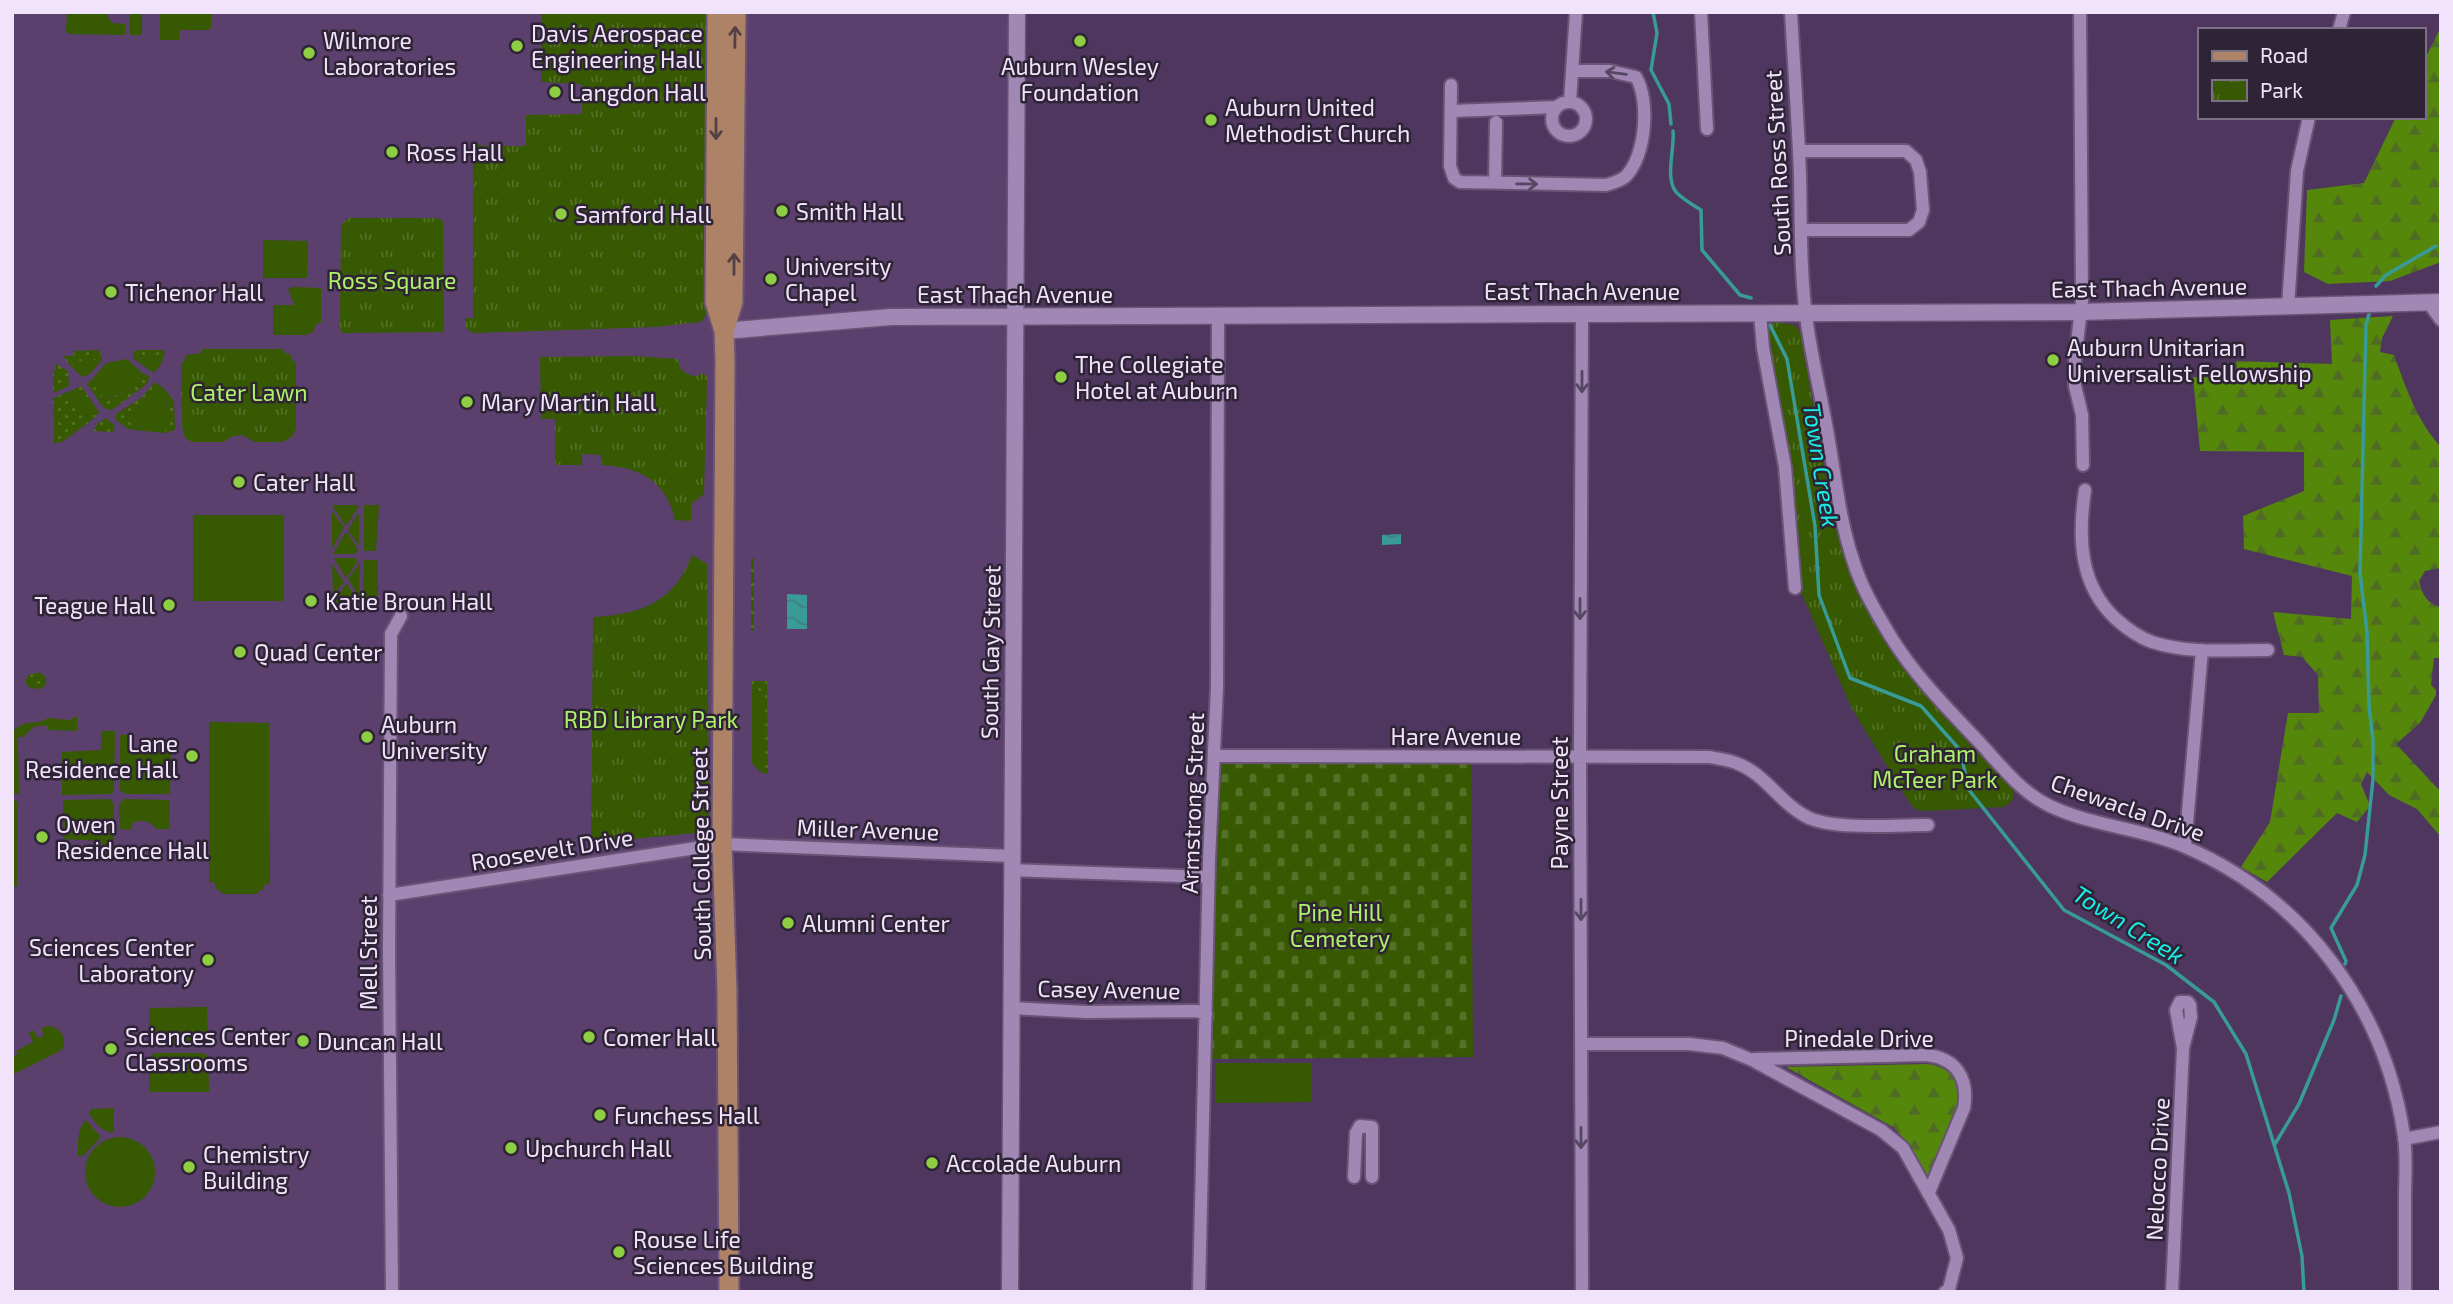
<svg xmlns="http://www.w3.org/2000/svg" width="2453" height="1304" viewBox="0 0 2453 1304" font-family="'Exo 2',sans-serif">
<defs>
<pattern id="forest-firs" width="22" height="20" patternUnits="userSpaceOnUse" patternTransform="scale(1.75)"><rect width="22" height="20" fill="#55870a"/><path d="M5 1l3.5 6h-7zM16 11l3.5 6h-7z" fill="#506c24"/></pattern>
<pattern id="cemetery-stones" width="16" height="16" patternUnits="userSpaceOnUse" patternTransform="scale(1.75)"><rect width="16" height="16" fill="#365901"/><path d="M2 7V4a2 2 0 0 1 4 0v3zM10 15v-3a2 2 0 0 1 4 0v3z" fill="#547127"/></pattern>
<pattern id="park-tufts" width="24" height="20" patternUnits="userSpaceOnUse" patternTransform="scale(1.75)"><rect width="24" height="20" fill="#365901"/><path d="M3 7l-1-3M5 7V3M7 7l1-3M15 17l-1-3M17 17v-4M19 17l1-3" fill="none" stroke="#547127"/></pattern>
<pattern id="garden-dots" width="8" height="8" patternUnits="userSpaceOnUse" patternTransform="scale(1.75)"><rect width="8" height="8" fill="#365901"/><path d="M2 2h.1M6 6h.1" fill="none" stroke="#547127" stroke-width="1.8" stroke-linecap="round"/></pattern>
<pattern id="water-waves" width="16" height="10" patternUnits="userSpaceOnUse" patternTransform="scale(1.75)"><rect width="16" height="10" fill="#399b97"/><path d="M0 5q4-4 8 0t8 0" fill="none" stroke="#3e8180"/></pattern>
</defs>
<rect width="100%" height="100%" fill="#4e365e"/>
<path fill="#5b406e" d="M12,12H1017L1012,856L722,845L727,1292H12Z"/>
<path fill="#365901" d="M67,12H108V17L112,23L125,24V35L69,34L66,32Z
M130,12H142V35H130Z
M160,12H211V28L207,30H180L179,40H160Z
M263,240L308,241L307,278H263Z
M293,287L321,288V323L316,324L313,332L305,335H273V305H294L288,289Z
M154,358L161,364L154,373L134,359Z
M87,359L101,361L90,374L82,377L69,364Z
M127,359L142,373C137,388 118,399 102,397L96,390L94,377L106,363Z
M162,387L167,392L165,433L135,430L137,424L131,415L138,404Z
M77,388L94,418L88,423L77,411L70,391Z
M332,505H358V507L347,525H345Z
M364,505H379L376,551H364Z
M332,511L344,527L332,549Z
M358,513L359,515V546L348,530Z
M193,515H284V601H193Z
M345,533H348L358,550L355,554H333Z
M334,558H356L358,561L347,577H345Z
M364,560H378V603L363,602Z
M360,563L359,597L348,579Z
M332,564L344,582L333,596Z
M347,584L359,603H334L345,585Z
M752,688L762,694L763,700L764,764L760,772L752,763Z
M77,716V731L48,730V726H35L23,737H18L19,793L12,795V732C27,717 35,727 48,718L70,720Z
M209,722L269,723L270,884L264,885L263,890L258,891V894H222L221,891L217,890L214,882H209Z
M102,731H115L114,792L110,794L62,795V752L101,750Z
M120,735H132V751L171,752L170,794H125L120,790Z
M110,799L114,804V860H102V841L63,839V800Z
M124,799L170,800L169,829H156C150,821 142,819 133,823L130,830L120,829L119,804Z
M15,800L18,802L17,886L12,887V801Z
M207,1007L208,1039L203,1045H156L150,1041L149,1008Z
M47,1026C60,1026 68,1038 62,1050L12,1075V1058L18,1054L16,1051L33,1042L29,1033L33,1030L38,1038L44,1035L41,1029Z
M154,1053H203L208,1056L209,1092H149V1058Z
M1215,1063H1312V1102L1215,1103Z
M114,1108V1133C101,1131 95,1123 89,1113L91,1109Z
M86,1120L101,1137L83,1156H78C78,1143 77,1129 86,1120Z
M85 1172a35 35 0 1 1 70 0a35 35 0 1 1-70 0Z"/>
<path fill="url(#forest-firs)" d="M2441,27V262L2390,281L2328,284L2304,272L2307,190L2364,183L2396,117H2423V63Z
M2393,316L2382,338L2380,352L2394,355C2406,388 2417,421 2441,447V568L2425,571L2419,581C2422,594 2427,604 2441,607V658H2434L2431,685L2436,690V695L2420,723L2396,744L2441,792V837L2417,809L2389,795L2367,772L2361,784L2370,806L2357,822L2337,813L2267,882L2241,867L2270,822L2288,713H2319L2318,675L2302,657L2284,655L2273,612L2351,619L2352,576L2244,549L2243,516L2304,491V452L2200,451L2193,377L2238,378L2236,361L2332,364L2330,320Z
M1926,1064C1942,1065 1959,1075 1960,1094C1961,1113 1936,1162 1928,1182L1909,1144L1893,1127L1786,1067Z"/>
<path fill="url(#cemetery-stones)" d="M1215,756L1471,757L1473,1057L1205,1059Z"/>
<path fill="url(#park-tufts)" d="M541,12H712L708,312L701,322L655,327L475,333C466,331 465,327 465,318H473V145L477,143L482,146H526V115L582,114V84L541,82Z
M348,218H438L443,222L444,332L342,333L340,328L341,225Z
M1775,322L1794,325L1800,331C1807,373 1815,414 1822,456C1831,506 1840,558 1864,604C1899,671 1960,735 2013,789C2015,799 2012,802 2004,807L1924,811L1915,809L1909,802L1851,707L1802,594L1789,467L1766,332L1769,326Z
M202,349H283V352L291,355L292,361H296V428L292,437L282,442H255L242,435L230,437L224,442H192L185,438L182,426L181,362H184L186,355L202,353Z
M634,356L678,359L680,368C687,375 695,379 703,373L707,377L704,494L691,504V521L675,520C666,481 640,467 602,465L601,455L582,454V465H555V419H541L540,357Z
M692,555L707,564L709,826L695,833L591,843L593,617C639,615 675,602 692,555Z"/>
<path fill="url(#garden-dots)" d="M98,350L102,355L101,361L87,359L69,364L63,356H74V351Z
M136,350H162L165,352L161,364L154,358L134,359L133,353Z
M56,364L68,371L69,386L53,393V371L56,370Z
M142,373L149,376L148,383L112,410L104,408L87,384L94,377L96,390L102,397C118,400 137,388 142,373Z
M155,382L162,387L138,404L131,415L137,424L135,430L128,429L116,420V414L141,398Z
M81,386L99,412L94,418L77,388Z
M70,391L77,411L88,423L62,442L54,443L53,398Z
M167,392L174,401L175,430L165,433Z
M106,418L115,426L113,432L93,431L98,423Z
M751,558H754V631H751Z
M36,673H41L46,677V685L40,689L30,688L25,682L28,675Z
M752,681H767L768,774L760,772L764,764L763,700L762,694L752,688Z"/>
<path fill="url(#water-waves)" d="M1401,534V544L1382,545V535Z
M787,594L807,595V629H787Z"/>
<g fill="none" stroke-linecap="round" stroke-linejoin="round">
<path stroke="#399b97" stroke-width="3.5" d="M1653,12L1657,33L1651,70L1669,104L1671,124
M1673,131C1675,149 1664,179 1677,193C1684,200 1693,205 1701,210L1702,250L1740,295L1751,298
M2376,286L2386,275L2436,246
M1770,325L1787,359L1815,526L1819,595L1850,678L1921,706L1960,750L1969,790L2064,910L2166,965L2214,1002L2246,1054L2289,1193L2302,1256L2304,1292
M2345,964L2346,961L2331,928L2357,885L2365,855L2373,779V740L2369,706L2367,632L2360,573L2366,325L2369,314
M2275,1144L2299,1104L2334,1020L2341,996"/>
<g stroke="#695476" stroke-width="16">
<path id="minor" d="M1701,12L1707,129
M1791,12C1794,67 1798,121 1800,175C1801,224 1800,275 1807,323C1812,359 1821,395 1827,430C1835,473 1839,518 1853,560C1861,587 1876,612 1891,637C1915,676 1949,710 1981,744C2001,766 2022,793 2050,806C2092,826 2140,828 2183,846C2304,897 2385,1007 2404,1136C2407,1156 2405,1178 2405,1198C2405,1229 2405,1261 2405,1292
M2080,12L2082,301L2075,360V386L2082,415L2083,465
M2339,30L2344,12
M1451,85L1450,166L1454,178L1460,182L1606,185C1613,183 1621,181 1626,176C1646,156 1650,100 1636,77L1610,71H1572
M1570,102L1576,12
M1552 119a17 17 0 1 1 34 0a17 17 0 1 1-34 0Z
M1452,111L1557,107
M1799,151H1906L1916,160L1920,172L1923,210L1919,222L1909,230H1801
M1495,183L1496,122
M2428,302L2441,320
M2288,307L2297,171L2309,117
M1760,314L1763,348L1785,467L1795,588
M2085,490C2078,537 2079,585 2116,619C2126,628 2138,637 2152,642C2189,654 2230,650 2268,650
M1215,756L1710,757C1719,759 1728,760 1736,763C1765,773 1781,805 1809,818C1836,830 1897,825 1928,825
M2185,847L2202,650
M1012,870L1209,877
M389,895L722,844L1012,856
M2180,1002H2188L2190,1005L2191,1017L2183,1048L2176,1010Z
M1011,1008L1086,1012L1197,1011L1206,1014
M1581,1044H1689L1723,1048L1752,1060L1881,1130L1903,1148L1949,1230L1957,1258L1949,1289L1945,1292
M1754,1059L1926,1055C1956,1058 1969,1078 1964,1108L1929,1192
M2404,1139L2441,1132
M1354,1177L1356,1133L1360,1126L1372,1127V1177
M392,1292L389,952L391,634L401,616
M1199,1292L1209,860L1217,687L1218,316
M1582,1292L1580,758L1582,314
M2172,1292L2183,1048"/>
</g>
<g stroke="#695476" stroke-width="19">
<path id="tertiary" d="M724,331L891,317L2080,312L2441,302
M1010,1292L1017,12"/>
</g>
<g stroke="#695476" stroke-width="23">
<path id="primary" d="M717,12L715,302L724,331L725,360L722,844L727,991L729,1292
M724,331L733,302L736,12"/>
</g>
<use href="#minor" stroke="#a187b4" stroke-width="12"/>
<use href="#tertiary" stroke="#a187b4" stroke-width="16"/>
<use href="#primary" stroke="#ae8267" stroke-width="19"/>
</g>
<defs><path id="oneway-shaft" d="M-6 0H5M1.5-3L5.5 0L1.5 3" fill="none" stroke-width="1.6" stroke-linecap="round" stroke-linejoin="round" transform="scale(1.75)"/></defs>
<g stroke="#544045">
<use href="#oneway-shaft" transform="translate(735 37) rotate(-89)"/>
<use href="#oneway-shaft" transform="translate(716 129) rotate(90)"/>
<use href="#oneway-shaft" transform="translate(734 264) rotate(-90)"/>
</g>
<g stroke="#564762">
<use href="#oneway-shaft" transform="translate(1616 73) rotate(-173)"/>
<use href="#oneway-shaft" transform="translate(1527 184) rotate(1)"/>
<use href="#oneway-shaft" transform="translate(1582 382) rotate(90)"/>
<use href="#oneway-shaft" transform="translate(1580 609) rotate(90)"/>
<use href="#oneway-shaft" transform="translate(1581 910) rotate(90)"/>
<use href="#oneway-shaft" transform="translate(1581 1138) rotate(90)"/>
</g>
<g fill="#8ece43" stroke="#2e2436" stroke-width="2.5">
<circle cx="1080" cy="41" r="7"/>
<circle cx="517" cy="46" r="7"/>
<circle cx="309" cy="53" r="7"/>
<circle cx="555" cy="92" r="7"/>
<circle cx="1211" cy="120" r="7"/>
<circle cx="392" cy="152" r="7"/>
<circle cx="782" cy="211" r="7"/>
<circle cx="561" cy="214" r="7"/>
<circle cx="771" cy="279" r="7"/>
<circle cx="111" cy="292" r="7"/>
<circle cx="2053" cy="360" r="7"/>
<circle cx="1061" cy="377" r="7"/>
<circle cx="467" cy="402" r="7"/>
<circle cx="239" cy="482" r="7"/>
<circle cx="311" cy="601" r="7"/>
<circle cx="169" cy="605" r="7"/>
<circle cx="240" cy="652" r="7"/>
<circle cx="367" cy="737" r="7"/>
<circle cx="192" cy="756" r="7"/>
<circle cx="42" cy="837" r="7"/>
<circle cx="788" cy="923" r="7"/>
<circle cx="208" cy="960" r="7"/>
<circle cx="589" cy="1037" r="7"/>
<circle cx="303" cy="1041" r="7"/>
<circle cx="111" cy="1049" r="7"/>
<circle cx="600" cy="1115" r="7"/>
<circle cx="511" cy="1148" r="7"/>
<circle cx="932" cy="1163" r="7"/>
<circle cx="189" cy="1167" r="7"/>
<circle cx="619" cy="1252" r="7"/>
</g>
<g text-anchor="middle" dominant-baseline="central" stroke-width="5" stroke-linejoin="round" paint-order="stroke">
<g font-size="23" fill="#f1e3fb" stroke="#2e2436" text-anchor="start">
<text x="531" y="33">Davis Aerospace<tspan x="531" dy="26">Engineering Hall</tspan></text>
<text x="323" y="40">Wilmore<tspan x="323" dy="26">Laboratories</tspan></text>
<text x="1080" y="66" text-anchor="middle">Auburn Wesley<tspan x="1080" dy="26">Foundation</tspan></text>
<text x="569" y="92">Langdon Hall</text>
<text x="1225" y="107">Auburn United<tspan x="1225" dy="26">Methodist Church</tspan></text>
<text x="406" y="152">Ross Hall</text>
<text x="796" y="211">Smith Hall</text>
<text x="575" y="214">Samford Hall</text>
<text x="785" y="266">University<tspan x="785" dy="26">Chapel</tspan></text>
<text x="125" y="292">Tichenor Hall</text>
<text x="2067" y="347">Auburn Unitarian<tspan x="2067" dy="26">Universalist Fellowship</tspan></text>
<text x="1075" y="364">The Collegiate<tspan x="1075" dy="26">Hotel at Auburn</tspan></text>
<text x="481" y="402">Mary Martin Hall</text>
<text x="253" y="482">Cater Hall</text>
<text x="325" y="601">Katie Broun Hall</text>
<text x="155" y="605" text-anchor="end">Teague Hall</text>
<text x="254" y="652">Quad Center</text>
<text x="381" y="724">Auburn<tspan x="381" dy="26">University</tspan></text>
<text x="178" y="743" text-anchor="end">Lane<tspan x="178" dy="26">Residence Hall</tspan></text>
<text x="56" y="824">Owen<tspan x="56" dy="26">Residence Hall</tspan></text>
<text x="802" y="923">Alumni Center</text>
<text x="194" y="947" text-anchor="end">Sciences Center<tspan x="194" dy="26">Laboratory</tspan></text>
<text x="125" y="1036">Sciences Center<tspan x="125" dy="26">Classrooms</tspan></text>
<text x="603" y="1037">Comer Hall</text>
<text x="317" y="1041">Duncan Hall</text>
<text x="614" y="1115">Funchess Hall</text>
<text x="525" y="1148">Upchurch Hall</text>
<text x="203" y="1154">Chemistry<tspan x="203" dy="26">Building</tspan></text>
<text x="946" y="1163">Accolade Auburn</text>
<text x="633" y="1239">Rouse Life<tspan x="633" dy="26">Sciences Building</tspan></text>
</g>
<g font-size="23" fill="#f1e3fb" stroke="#2e2436">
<text transform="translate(1777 163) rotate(-93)">South Ross Street</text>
<text transform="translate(2149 287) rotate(-1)">East Thach Avenue</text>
<text x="1582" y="291">East Thach Avenue</text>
<text x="1015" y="294">East Thach Avenue</text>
<text transform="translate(990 652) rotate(-89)">South Gay Street</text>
<text x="1456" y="736">Hare Avenue</text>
<text transform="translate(1192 803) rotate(-88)">Armstrong Street</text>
<text transform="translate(1559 803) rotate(-90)">Payne Street</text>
<text transform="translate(2128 807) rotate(19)">Chewacla Drive</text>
<text transform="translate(868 829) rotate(2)">Miller Avenue</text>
<text transform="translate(552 849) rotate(-9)">Roosevelt Drive</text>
<text transform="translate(700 854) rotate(-91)">South College Street</text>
<text transform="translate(368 953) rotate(-90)">Mell Street</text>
<text transform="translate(1109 989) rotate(1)">Casey Avenue</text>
<text x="1859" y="1038">Pinedale Drive</text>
<text transform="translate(2157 1169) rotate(-87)">Nelocco Drive</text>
</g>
<g font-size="23" fill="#aff168" stroke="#2e2436">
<text x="392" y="280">Ross Square</text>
<text x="249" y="392">Cater Lawn</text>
<text x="651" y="719">RBD Library Park</text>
<text x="1935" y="753">Graham<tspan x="1935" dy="26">McTeer Park</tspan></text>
<text x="1340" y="912">Pine Hill<tspan x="1340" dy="26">Cemetery</tspan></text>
</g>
<g font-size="24" font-style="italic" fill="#1aede6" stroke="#2e2436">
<text transform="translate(1822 465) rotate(81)">Town Creek</text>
<text transform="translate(2129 924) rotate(32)">Town Creek</text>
</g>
</g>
<rect width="2453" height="1304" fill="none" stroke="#f1e3fb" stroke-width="28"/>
<rect x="2198" y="28" width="228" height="91" fill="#2e2436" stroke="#7c7085" stroke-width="2"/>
<rect x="2212" y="51" width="35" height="10" fill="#ae8267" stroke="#7c7085" stroke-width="2"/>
<text x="2260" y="63" font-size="21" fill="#f1e3fb">Road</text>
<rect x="2212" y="80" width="35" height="21" fill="url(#park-tufts)" stroke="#7c7085" stroke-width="2"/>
<text x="2260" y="98" font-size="21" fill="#f1e3fb">Park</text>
</svg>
